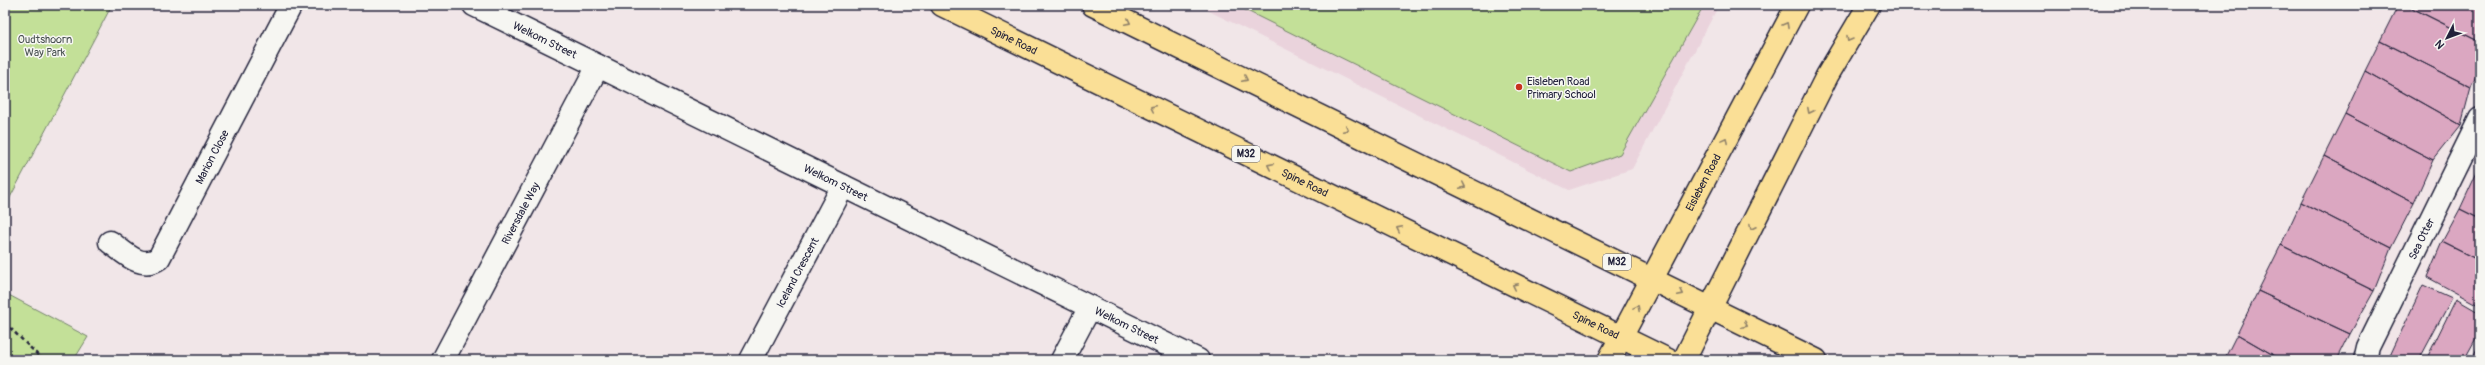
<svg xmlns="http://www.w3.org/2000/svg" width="2485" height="365" viewBox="0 0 2485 365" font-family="Pangolin,sans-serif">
<rect width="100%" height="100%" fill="#f1e6e8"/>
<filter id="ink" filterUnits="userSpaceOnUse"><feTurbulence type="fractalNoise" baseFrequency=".025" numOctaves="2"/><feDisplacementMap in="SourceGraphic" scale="8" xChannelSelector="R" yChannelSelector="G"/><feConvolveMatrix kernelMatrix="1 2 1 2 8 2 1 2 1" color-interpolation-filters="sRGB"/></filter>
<g filter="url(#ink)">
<path fill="#ead3dc" d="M1197,5H1719L1632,169L1569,190Z"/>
<path fill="#c3e098" stroke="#72816a" d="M5,5H112L5,207Z
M1235,5H1704L1620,154L1571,172Z
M5,293L88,337L75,358L78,360H5Z"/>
<path fill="#dba7c1" stroke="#22223b" d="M2398,5H2406L2480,42V67L2471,87L2380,41Z
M2406,5H2480V42Z
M2380,41L2471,87L2461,125L2365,71Z
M2365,71L2461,125L2433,160L2345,114Z
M2345,114L2433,160L2414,203L2324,156Z
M2324,156L2414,203L2391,248L2301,202Z
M2479,168L2480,169V219L2460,209Z
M2301,202L2391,248L2374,291L2281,245Z
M2460,209L2480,219V261L2442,242Z
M2442,242L2480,261V306L2427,277Z
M2281,245L2374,291L2350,334L2258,291Z
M2423,285L2452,298L2419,360H2388Z
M2258,291L2350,334L2337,360H2282L2237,334Z
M2456,299L2480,313V331L2464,360H2426Z
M2237,334L2282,360H2224Z
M2480,343V360H2471Z"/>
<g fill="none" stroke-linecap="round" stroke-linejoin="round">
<g stroke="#22223b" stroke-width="25">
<g id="minor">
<path id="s1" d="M474,5L1198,360"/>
<path id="s2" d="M110,242C124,252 141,271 159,258L291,5"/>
<path id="s3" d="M443,360L598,66"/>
<path id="s4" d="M751,360L843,186"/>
<path d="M1062,360L1090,307"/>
<path id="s5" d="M2365,360L2368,347L2480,119"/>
</g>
</g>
<g stroke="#22223b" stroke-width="25">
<g id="major">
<path id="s6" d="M942,5L1668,360"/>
<path d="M1093,5L1816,360"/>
<path id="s7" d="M1609,360L1797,5"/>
<path d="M1684,360L1827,76L1869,5"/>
</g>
</g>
<path stroke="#22223b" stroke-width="2.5" stroke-dasharray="4 3" stroke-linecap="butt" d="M5,323L43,360"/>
<use href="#minor" stroke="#f6f6f2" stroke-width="22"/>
<use href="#major" stroke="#fadf96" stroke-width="22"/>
</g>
<defs><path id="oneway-chevron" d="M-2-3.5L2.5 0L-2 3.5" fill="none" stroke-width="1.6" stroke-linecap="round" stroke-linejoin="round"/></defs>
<g stroke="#8e8068">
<use href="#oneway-chevron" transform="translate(1128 22) rotate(26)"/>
<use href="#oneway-chevron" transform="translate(1786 25) rotate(-61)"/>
<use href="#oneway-chevron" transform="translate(1849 39) rotate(120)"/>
<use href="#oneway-chevron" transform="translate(1245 79) rotate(26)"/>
<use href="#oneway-chevron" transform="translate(1153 108) rotate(-154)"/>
<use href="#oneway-chevron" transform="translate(1810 111) rotate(117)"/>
<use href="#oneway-chevron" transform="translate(1346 129) rotate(26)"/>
<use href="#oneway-chevron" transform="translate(1725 140) rotate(-62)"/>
<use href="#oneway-chevron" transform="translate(1270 166) rotate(-154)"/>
<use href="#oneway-chevron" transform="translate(1463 186) rotate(26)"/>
<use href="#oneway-chevron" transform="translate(1752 227) rotate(117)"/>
<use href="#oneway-chevron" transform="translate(1399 229) rotate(-154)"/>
<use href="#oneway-chevron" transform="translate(1515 286) rotate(-154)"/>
<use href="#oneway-chevron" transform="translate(1681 293) rotate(26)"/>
<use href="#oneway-chevron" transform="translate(1637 308) rotate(-62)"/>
<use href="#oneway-chevron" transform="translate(1745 325) rotate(26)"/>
</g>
</g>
<circle fill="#c8321e" stroke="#f6f6f2" stroke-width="1.5" cx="1519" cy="87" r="4"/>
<g text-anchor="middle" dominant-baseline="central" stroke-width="3" stroke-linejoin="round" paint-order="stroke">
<g fill="#f6f6f2" stroke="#626272" stroke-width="1">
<rect x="1232" y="146" width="28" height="16" rx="3"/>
<rect x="1603" y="254" width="28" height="16" rx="3"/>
</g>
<g font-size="10" font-weight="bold" fill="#22223b">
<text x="1246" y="154">M32</text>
<text x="1617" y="262">M32</text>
</g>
<g font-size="11" fill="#4a5252" stroke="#f6f6f2">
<text x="45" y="39">Oudtshoorn<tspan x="45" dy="13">Way Park</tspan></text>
</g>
<g font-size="11" fill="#22223b" stroke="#f6f6f2">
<text stroke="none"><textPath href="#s1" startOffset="79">Welkom Street</textPath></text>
<text stroke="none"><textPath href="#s6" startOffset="80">Spine Road</textPath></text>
<text stroke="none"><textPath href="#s2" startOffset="170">Marion Close</textPath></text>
<text stroke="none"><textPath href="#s7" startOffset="201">Eisleben Road</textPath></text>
<text stroke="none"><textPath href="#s1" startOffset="403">Welkom Street</textPath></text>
<text stroke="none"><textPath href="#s6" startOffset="404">Spine Road</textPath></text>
<text stroke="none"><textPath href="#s3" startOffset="166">Riversdale Way</textPath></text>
<text stroke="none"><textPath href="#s5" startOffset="134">Sea Otter</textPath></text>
<text stroke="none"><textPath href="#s4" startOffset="99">Iceland Crescent</textPath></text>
<text stroke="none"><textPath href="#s1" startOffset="727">Welkom Street</textPath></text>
<text stroke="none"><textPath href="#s6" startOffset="728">Spine Road</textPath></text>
</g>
<g font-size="11" fill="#22223b" stroke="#f6f6f2" text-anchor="start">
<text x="1527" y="81">Eisleben Road<tspan x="1527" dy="13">Primary School</tspan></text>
</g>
</g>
<rect width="2485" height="365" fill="none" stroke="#f6f6f2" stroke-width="20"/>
<rect x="10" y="10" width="2465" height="345" fill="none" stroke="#22223b" stroke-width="1.5" filter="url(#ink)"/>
<g transform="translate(2447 38) rotate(228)" stroke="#f6f6f2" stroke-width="3" paint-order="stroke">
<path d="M0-3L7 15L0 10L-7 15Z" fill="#22223b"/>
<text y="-6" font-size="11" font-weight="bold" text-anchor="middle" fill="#22223b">N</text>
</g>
</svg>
